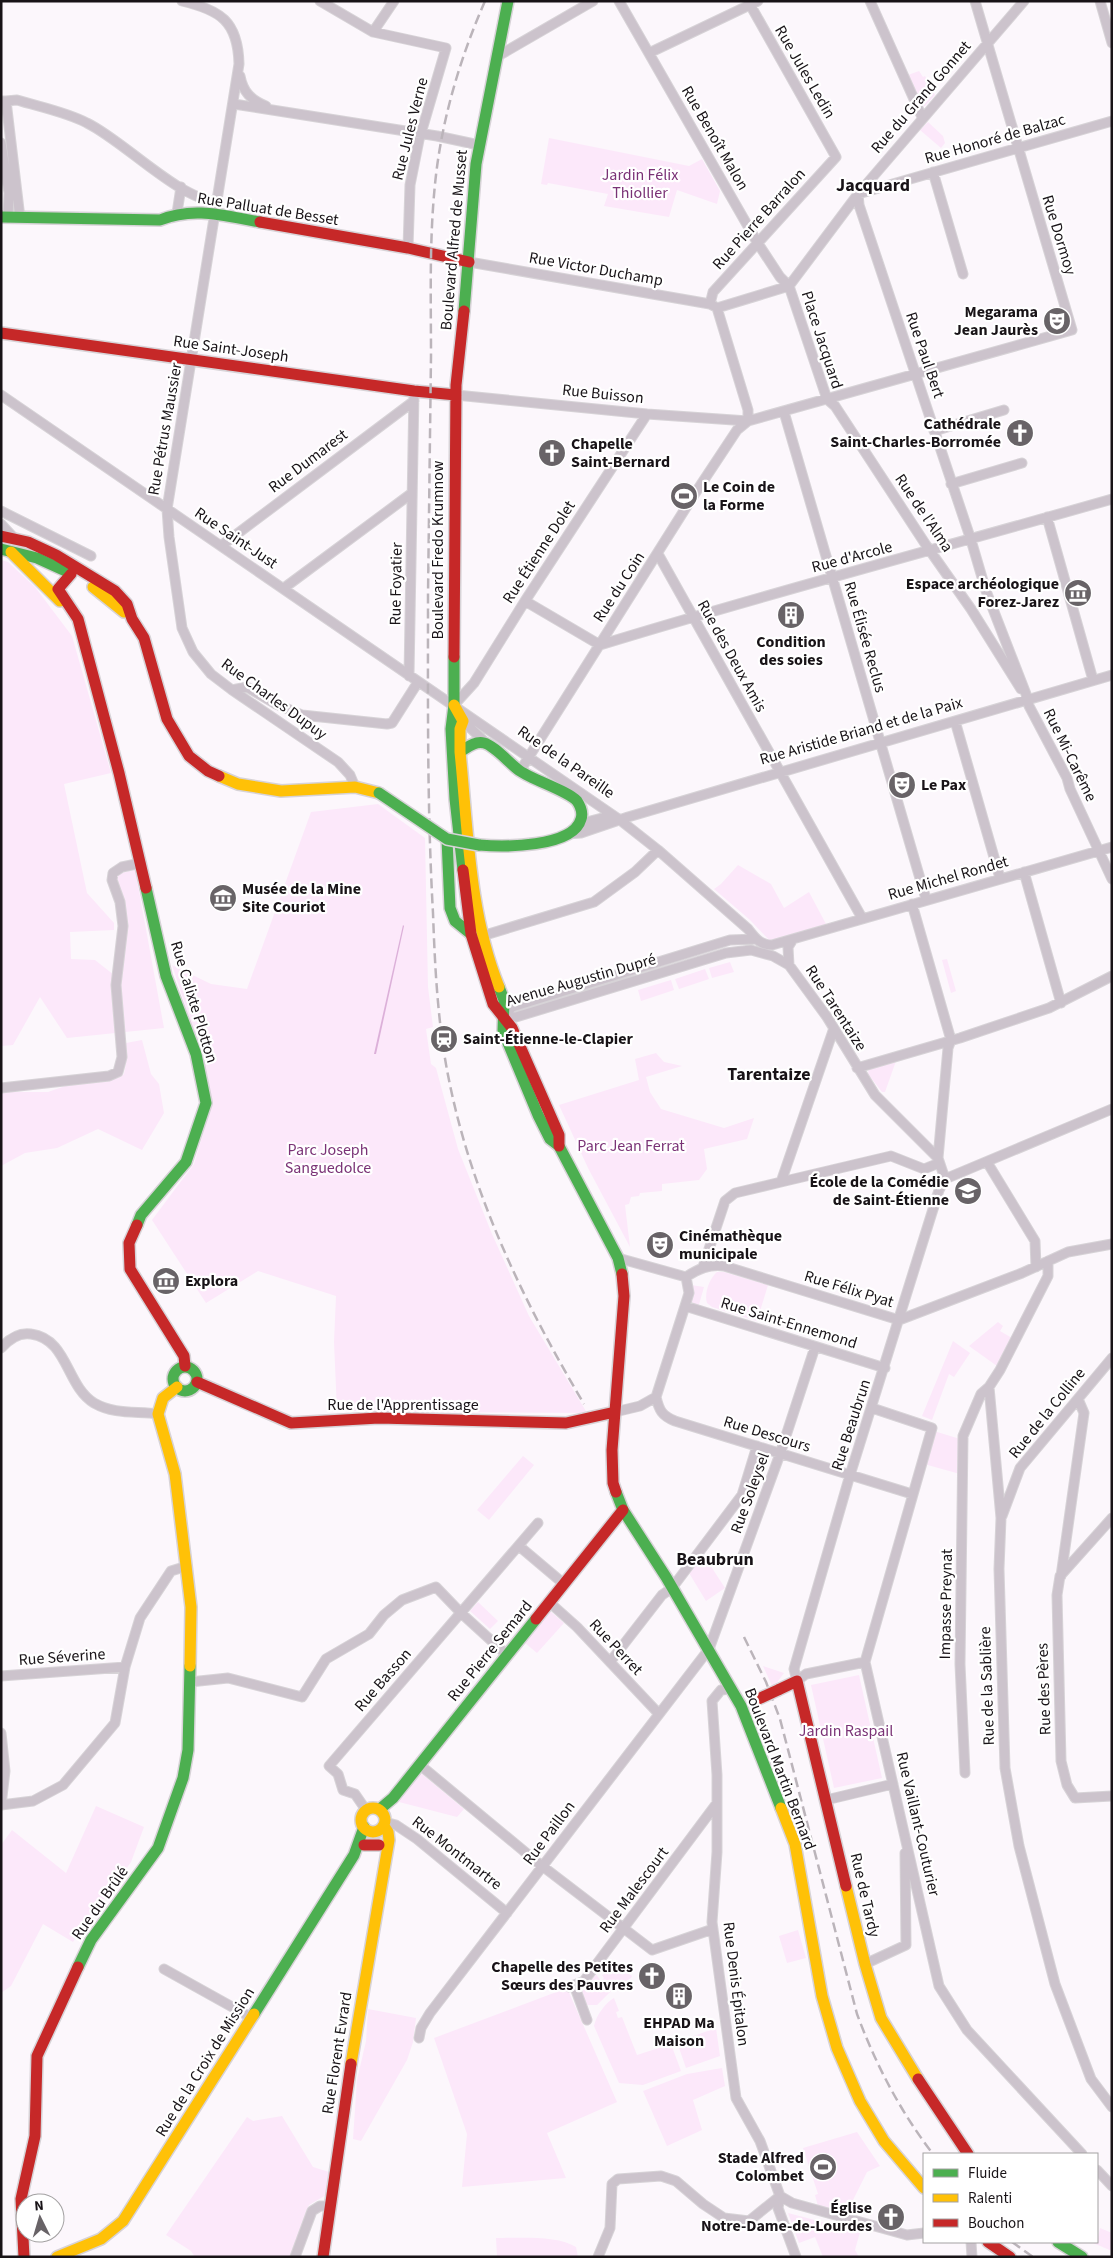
<svg xmlns="http://www.w3.org/2000/svg" width="1113" height="2258" viewBox="0 0 1113 2258" font-family="'Source Sans 3',sans-serif">
<rect width="100%" height="100%" fill="#fcf7fc"/>
<path fill="#fce8fa" d="M919,71L923,77L925,76L935,95L925,106H922L908,75Z
M928,122L943,136L945,143L941,148L920,130Z
M549,138L689,166L702,159L720,191L717,204L677,190L669,217L604,206L608,194L548,183L547,185L541,184Z
M1,560L8,562L35,587L72,636L111,773L64,784L87,893L114,923V930L70,932L71,959L95,960L114,975L121,976L116,879L119,874L135,869L164,1028L67,1038L40,997L13,1045L1,1046Z
M378,804L425,838L428,987L433,1027L426,1029L431,1064L436,1068L458,1149L492,1234L529,1316L587,1413L401,1412L389,1400L382,1401L375,1411H337L334,1342L336,1296L258,1271L206,1303L152,1220L194,1164L212,1103L200,1051L172,965L211,984L247,989L311,812Z
M738,865L771,884L784,908L809,892L826,924L770,941L750,920L714,889L721,884Z
M947,959L956,991L951,993L942,960Z
M730,962L734,972L712,978L709,968Z
M705,969L709,979L679,989L675,979Z
M671,980L674,990L641,1001L638,990Z
M142,1040L151,1074L159,1084L164,1113L142,1150L98,1129L57,1148L25,1153L1,1166V1092H48L65,1086L118,1078L124,1074L126,1063V1043Z
M656,1053L664,1062L682,1066L646,1077L650,1092L661,1109L724,1128L754,1118L747,1139L704,1149L707,1169L699,1180L662,1184V1191L640,1193L639,1196L631,1197L629,1204L625,1205L630,1247L588,1168L559,1105L639,1080L635,1059Z
M896,1061L885,1092H882L868,1074L869,1068Z
M717,1272H724L768,1285L757,1321L712,1307L707,1303C704,1294 709,1279 717,1272Z
M691,1285L704,1287L698,1308L691,1301Z
M998,1322L1003,1326L1000,1331L1012,1338L997,1366L969,1346Z
M953,1341L970,1353L954,1377L949,1374L932,1420L922,1416Z
M934,1431L960,1439V1474L924,1464Z
M523,1456L534,1465L489,1520L477,1510Z
M703,1554L725,1588L706,1601L689,1573Z
M478,1602L498,1621L490,1629L470,1611Z
M550,1611L564,1623L537,1653L525,1643Z
M763,1666L784,1673L773,1688Z
M859,1675L882,1778L834,1788L811,1685Z
M421,1773L464,1809L457,1817L399,1802Z
M96,1806L144,1827L131,1862L73,1942L43,1924L11,1986L1,1993V1845L12,1830L66,1873Z
M798,1930L806,1958L787,1963L779,1936Z
M622,1968L632,1976L631,1978L609,1993L597,2005H586L582,1992L596,1974L601,1981L604,1978L602,1975Z
M567,1988L617,2102L547,2133L566,2178L462,2187L467,2134L434,2038Z
M614,1998L619,2011L616,2012L618,2018L622,2017L637,2055L671,2044L681,2071L643,2085L619,2083L594,2026C596,2016 605,2003 614,1998Z
M368,2009L416,2018L413,2042L407,2060L361,2141L353,2139L357,2080L366,2041Z
M716,2028L720,2056L686,2068L677,2042Z
M722,2068L725,2086L693,2100L702,2130L667,2146L643,2091L687,2074Z
M282,2116L313,2167L329,2172L326,2195L309,2205L290,2257H195L191,2251L166,2235L247,2117L253,2121Z
M857,2132L880,2166L867,2172L853,2200L849,2214L818,2206L815,2195L818,2194L803,2148Z
M788,2213L860,2232L855,2250L859,2257H823L815,2237L799,2243Z
M1100,2228L1112,2233V2251L1093,2243L1097,2242Z
M496,2238C518,2238 558,2235 576,2247L578,2257H497Z"/>
<path fill="#dcb0d9" d="M403,925L404,926L376,1054H374Z"/>
<g fill="none" stroke-linecap="round" stroke-linejoin="round">
<g stroke="#d7d3d7" stroke-width="11">
<path id="street" d="M182,1C220,10 238,21 239,64L167,509L169,537L182,628L193,652L211,674L232,690L338,762L350,775L355,787
M320,1L373,32L446,48L419,140L410,185L408,248
M619,1L757,242L780,277L789,286L858,194L1024,1
M870,1L922,117
M1100,1L1112,43
M373,32L394,1
M649,53L758,1
M498,56L593,1
M240,76C243,92 251,100 266,106
M1,101H6L20,218
M6,101L17,100C40,107 66,112 87,123C124,141 177,198 217,202
M234,104L437,136L479,145
M1,143L9,193L8,218
M933,172L963,274
M858,194L859,205L971,540L986,591L1026,694L1029,706L1067,778L1070,789L1112,879
M858,194L1112,121
M177,213L181,187
M469,262L710,304L714,306
M710,304L713,292L836,157L748,1
M717,308L789,286L827,399L835,406L926,545L971,609L1021,689
M717,308L748,410V421
M1,395L620,820L658,850L748,929C755,938 760,945 772,945L1112,847
M456,395L647,414L748,421L1072,330L975,1
M784,412L926,899
M934,431L1004,410
M951,484L1022,463
M1,511L91,556
M1047,517L1093,680
M1,524L13,537
M221,546L414,401
M658,554L862,918
M284,588L412,493
M525,601L600,645C769,593 941,548 1112,499
M409,676L414,391
M232,690L247,687L276,704L302,715L387,724L392,723L418,682
M454,705L474,683L525,601L647,414
M463,721L486,743
M955,721L1000,878
M520,771L692,498L737,430L748,421
M579,824L602,818L617,819
M567,834L581,833L628,817L1112,675
M1024,872L1061,1003
M912,904L951,1040
M482,936L594,902L635,872L658,850
M789,965L788,947L793,939
M503,1017H516L726,953L751,950L773,956L789,965L827,1017L875,1095L938,1158L945,1179
M503,1017L512,1007L730,940L755,939
M857,1068L960,1038L1049,1008L1112,976
M1,1088L109,1076L118,1072L122,1057L116,985L123,926L120,902L112,880L113,873L122,867L141,863
M938,1158L948,1048L951,1040
M987,1162L1035,1241L1036,1267
M945,1179L1112,1109
M781,1182L891,1156L924,1169L939,1163
M618,1258L686,1277
M703,1267L725,1201L735,1193L781,1182L834,1028
M686,1277C698,1269 709,1264 724,1266L899,1320
M685,1306L885,1368
M899,1320L1022,1273L1068,1252L1112,1244
M1,1348C9,1339 19,1332 31,1334C68,1339 66,1386 94,1403C115,1415 136,1411 158,1414
M989,1387L1001,1518L999,1569L1005,1768L1019,1846L1055,1984L1091,2079L1112,2107
M656,1397C659,1410 662,1416 675,1421L912,1494
M872,1408L932,1428L865,1662L939,1986L967,2030L1082,2154
M615,1412L640,1406L656,1397L685,1306L689,1293L686,1277
M1002,1516L1020,1468L1112,1358
M1112,1518L1060,1576L1057,1595L1061,1761L1067,1785L1075,1798L1112,1796
M519,1546L564,1584
M1061,1576L1084,1413L1078,1399
M549,1602L577,1627L659,1714
M610,1662L662,1595L672,1588L742,1495L757,1446
M865,1662L806,1674L797,1681L794,1669L850,1475L939,1190L945,1179
M1,1676L125,1667
M190,1682L228,1678L302,1697L326,1659L369,1634L384,1615L402,1600L436,1587L461,1613L507,1655
M731,1689L721,1690L712,1701L717,1775V1852L712,1922L736,2098L760,2141L780,2196L778,2208L796,2257
M1,1733L5,1771L1,1805
M420,1765L537,1862L652,1950L713,1929
M965,1773L960,1664L963,1436L981,1394L989,1387L1000,1370L1048,1276V1261
M826,1800L893,1784
M1,1805L33,1801L63,1785L115,1723L125,1667L140,1618L171,1571L187,1566
M366,1810L355,1794L343,1790L338,1774L329,1766L538,1523
M385,1822L396,1825L417,1839L507,1913
M865,1964L906,1945L905,1853
M164,1969L252,2018
M574,1985L587,2020
M569,1987L584,1981L717,1803
M419,2038L421,2028L430,2013L709,1649L780,1454L815,1347
M1097,2170L1112,2186
M780,2196L792,2203L907,2235L924,2233
M971,2242L972,2257
M295,2257L312,2211L320,2206H331
M598,2257L610,2228L612,2184L618,2179L661,2176L676,2181L703,2204L724,2218L749,2221L780,2196"/>
</g>
<g stroke="#d7d3d7" stroke-width="14">
<path id="fast" d="M1,217L160,220C194,206 225,216 260,222
M464,311L476,164L508,1
M1,549L37,558L70,573
M454,657V705L451,729L455,799L463,870
M460,752C468,747 475,741 484,743C494,745 511,765 520,771C533,780 568,791 577,801C581,807 583,813 581,819C573,848 502,847 479,845
M447,839L450,908L455,921L471,934
M499,987L504,1000L503,1031L538,1115L550,1139L559,1146L618,1258L622,1274
M137,1225L141,1215L186,1162L206,1103L196,1054L166,976L146,888
M173 1379a12 12 0 1 1 24 0a12 12 0 1 1-24 0Z
M616,1492L623,1510L666,1577L741,1706L781,1808
M380,1809L393,1798L536,1619
M78,1967L91,1940L158,1848L183,1778L188,1750L190,1666
M254,2014L354,1855L364,1827
M1058,2242L1082,2257"/>
</g>
<g stroke="#d7d3d7" stroke-width="14">
<path id="slow" d="M11,552L60,601
M93,587L124,612
M454,705L463,721L460,729V752C468,830 469,913 499,987
M219,776L238,784L281,791L355,787L379,793
M177,1387L163,1398L158,1414L175,1474L191,1607L190,1666
M361 1820a12 12 0 1 1 24 0a12 12 0 1 1-24 0Z
M781,1808L795,1844L822,1996L837,2048L860,2101L884,2141L924,2188
M846,1886L865,1964L881,2018L918,2079
M351,2064L389,1840L388,1832L384,1826
M57,2257L101,2239L123,2221L254,2014"/>
</g>
<g stroke="#d7d3d7" stroke-width="14">
<path id="jam" d="M260,222L408,248L469,262
M1,333L414,391L456,395
M1,536L28,542L56,555L115,591L127,604L132,619L144,638L167,719L189,756L208,771L219,776
M71,574L58,589L78,619L119,773L146,888
M454,657L456,385L464,311
M463,870L471,934L493,1004L512,1028L559,1135V1146
M137,1225L129,1243L130,1269L184,1356L185,1366
M197,1382L291,1423L379,1418L566,1423L615,1412
M616,1492L613,1483L612,1450L624,1296L622,1274
M536,1619L623,1510
M778,1690L797,1681L846,1886
M364,1845H379
M918,2079L968,2154
M988,2242L1010,2257
M24,2257L21,2199L35,2136L37,2056L78,1967
M323,2257L351,2064"/>
</g>
<use href="#street" stroke="#ccc3cc" stroke-width="9"/>
<use href="#fast" stroke="#4caf50" stroke-width="11"/>
<use href="#slow" stroke="#ffc107" stroke-width="11"/>
<use href="#jam" stroke="#c62828" stroke-width="11"/>
<path stroke="#bbb4ba" stroke-width="2.5" stroke-dasharray="10 5" stroke-linecap="butt" d="M485,1C461,56 443,115 436,175C429,235 431,296 431,356C430,435 429,515 428,595C428,701 427,807 433,913C435,970 438,1029 450,1085C474,1200 525,1304 584,1404
M744,1637L766,1682L780,1719L857,2014C876,2065 900,2111 933,2154
M1012,2242L1033,2257"/>
<g stroke="#d7d3d7" stroke-width="14" stroke-linecap="butt">
<path id="fast-bridge" d="M379,793L447,839L479,845"/>
</g>
<g stroke="#d7d3d7" stroke-width="14" stroke-linecap="butt">
<path id="jam-bridge" d="M754,1701L778,1690"/>
</g>
<use href="#fast-bridge" stroke="#4caf50" stroke-width="11"/>
<use href="#jam-bridge" stroke="#c62828" stroke-width="11"/>
</g>
<defs>
<g id="theatre-disc" transform="scale(1.4375)"><circle r="9.5" fill="#686367" stroke="#fff"/><path d="M-5-5.5Q0-4 5-5.5V0Q5 5 0 6Q-5 5-5 0ZM-3.3-2.5H-1v1.5H-3.3ZM1-2.5H3.3v1.5H1ZM-2.8 1Q0 5.5 2.8 1Z" fill="#fff"/></g>
<g id="church-disc" transform="scale(1.4375)"><circle r="9.5" fill="#686367" stroke="#fff"/><path d="M-1.2-6h2.4v3.5h3.3v2.4h-3.3V6h-2.4V-.1h-3.3v-2.4h3.3Z" fill="#fff"/></g>
<g id="stadium-disc" transform="scale(1.4375)"><circle r="9.5" fill="#686367" stroke="#fff"/><path d="M0-5a6.5 5 0 1 0 0 10a6.5 5 0 1 0 0-10ZM-3.5-1.8h7v3.6h-7Z" fill="#fff"/></g>
<g id="museum-disc" transform="scale(1.4375)"><circle r="9.5" fill="#686367" stroke="#fff"/><path d="M0-6L6-3V-2H-6V-3ZM-5-1h2V3h-2ZM-1-1h2V3h-2ZM3-1h2V3H3ZM-6 4H6V6H-6Z" fill="#fff"/></g>
<g id="building-disc" transform="scale(1.4375)"><circle r="9.5" fill="#686367" stroke="#fff"/><path d="M-4-6H4V6H1V3H-1V6H-4ZM-2.5-4.3h1.7v1.8h-1.7ZM.8-4.3h1.7v1.8H.8ZM-2.5-1h1.7V.8h-1.7ZM.8-1h1.7V.8H.8Z" fill="#fff"/></g>
<g id="station-disc" transform="scale(1.4375)"><circle r="9.5" fill="#686367" stroke="#fff"/><path d="M-3-6H3Q5-6 5-4V2Q5 4 3 4L4.5 6H3L1.5 4h-3L-3 6H-4.5L-3 4Q-5 4-5 2V-4Q-5-6-3-6ZM-3.5-4v3h7v-3ZM-3.5 1v1.5H-2V1ZM2 1v1.5H3.5V1Z" fill="#fff"/></g>
<g id="university-disc" transform="scale(1.4375)"><circle r="9.5" fill="#686367" stroke="#fff"/><path d="M0-5L7-2L0 1L-7-2ZM-4 1L0 2.5L4 1V4Q0 6-4 4Z" fill="#fff"/></g>
</defs>
<g fill-rule="evenodd">
<use href="#theatre-disc" x="1057" y="321"/>
<use href="#church-disc" x="1020" y="433"/>
<use href="#church-disc" x="552" y="453"/>
<use href="#stadium-disc" x="684" y="496"/>
<use href="#museum-disc" x="1078" y="593"/>
<use href="#building-disc" x="791" y="615"/>
<use href="#theatre-disc" x="902" y="785"/>
<use href="#museum-disc" x="223" y="898"/>
<use href="#station-disc" x="444" y="1039"/>
<use href="#university-disc" x="968" y="1191"/>
<use href="#theatre-disc" x="660" y="1245"/>
<use href="#museum-disc" x="166" y="1281"/>
<use href="#church-disc" x="652" y="1976"/>
<use href="#building-disc" x="679" y="1996"/>
<use href="#stadium-disc" x="823" y="2167"/>
<use href="#church-disc" x="891" y="2217"/>
</g>
<g text-anchor="middle" dominant-baseline="central" stroke-width="4.5" stroke-linejoin="round" paint-order="stroke">
<g font-size="16" fill="#181317" stroke="#fff">
<text transform="translate(805 72) rotate(60)">Rue Jules Ledin</text>
<text transform="translate(921 97) rotate(-49)">Rue du Grand Gonnet</text>
<text transform="translate(410 129) rotate(-76)">Rue Jules Verne</text>
<text transform="translate(715 138) rotate(60)">Rue Benoît Malon</text>
<text transform="translate(995 139) rotate(-16)">Rue Honoré de Balzac</text>
<text transform="translate(268 209) rotate(9)">Rue Palluat de Besset</text>
<text transform="translate(759 219) rotate(-48)">Rue Pierre Barralon</text>
<text transform="translate(1059 235) rotate(73)">Rue Dormoy</text>
<text transform="translate(454 240) rotate(-85)">Boulevard Alfred de Musset</text>
<text transform="translate(596 269) rotate(10)">Rue Victor Duchamp</text>
<text transform="translate(822 340) rotate(72)">Place Jacquard</text>
<text transform="translate(231 349) rotate(8)">Rue Saint-Joseph</text>
<text transform="translate(925 355) rotate(71)">Rue Paul Bert</text>
<text transform="translate(603 394) rotate(6)">Rue Buisson</text>
<text transform="translate(165 429) rotate(-80)">Rue Pétrus Maussier</text>
<text transform="translate(308 461) rotate(-37)">Rue Dumarest</text>
<text transform="translate(924 513) rotate(56)">Rue de l'Alma</text>
<text transform="translate(236 538) rotate(34)">Rue Saint-Just</text>
<text transform="translate(438 550) rotate(-90)">Boulevard Fredo Krumnow</text>
<text transform="translate(539 552) rotate(-57)">Rue Étienne Dolet</text>
<text transform="translate(852 557) rotate(-15)">Rue d'Arcole</text>
<text transform="translate(396 584) rotate(-89)">Rue Foyatier</text>
<text transform="translate(619 587) rotate(-57)">Rue du Coin</text>
<text transform="translate(865 637) rotate(74)">Rue Élisée Reclus</text>
<text transform="translate(732 656) rotate(61)">Rue des Deux Amis</text>
<text transform="translate(274 699) rotate(36)">Rue Charles Dupuy</text>
<text transform="translate(861 731) rotate(-16)">Rue Aristide Briand et de la Paix</text>
<text transform="translate(1070 755) rotate(64)">Rue Mi-Carême</text>
<text transform="translate(566 762) rotate(35)">Rue de la Pareille</text>
<text transform="translate(948 878) rotate(-16)">Rue Michel Rondet</text>
<text transform="translate(581 980) rotate(-16)">Avenue Augustin Dupré</text>
<text transform="translate(194 1002) rotate(73)">Rue Calixte Plotton</text>
<text transform="translate(836 1008) rotate(57)">Rue Tarentaize</text>
<text transform="translate(849 1289) rotate(17)">Rue Félix Pyat</text>
<text transform="translate(789 1323) rotate(17)">Rue Saint-Ennemond</text>
<text x="403" y="1405">Rue de l'Apprentissage</text>
<text transform="translate(1047 1413) rotate(-51)">Rue de la Colline</text>
<text transform="translate(851 1425) rotate(-72)">Rue Beaubrun</text>
<text transform="translate(767 1434) rotate(17)">Rue Descours</text>
<text transform="translate(750 1493) rotate(-70)">Rue Soleysel</text>
<text transform="translate(946 1604) rotate(-89)">Impasse Preynat</text>
<text transform="translate(616 1647) rotate(47)">Rue Perret</text>
<text transform="translate(490 1651) rotate(-51)">Rue Pierre Semard</text>
<text transform="translate(62 1657) rotate(-4)">Rue Séverine</text>
<text transform="translate(383 1680) rotate(-49)">Rue Basson</text>
<text transform="translate(987 1686) rotate(-92)">Rue de la Sablière</text>
<text transform="translate(1044 1689) rotate(-92)">Rue des Pères</text>
<text transform="translate(780 1769) rotate(69)">Boulevard Martin Bernard</text>
<text transform="translate(918 1824) rotate(77)">Rue Vaillant-Couturier</text>
<text transform="translate(549 1833) rotate(-53)">Rue Paillon</text>
<text transform="translate(457 1853) rotate(38)">Rue Montmartre</text>
<text transform="translate(634 1890) rotate(-53)">Rue Malescourt</text>
<text transform="translate(865 1895) rotate(77)">Rue de Tardy</text>
<text transform="translate(100 1903) rotate(-55)">Rue du Brûlé</text>
<text transform="translate(736 1984) rotate(83)">Rue Denis Épitalon</text>
<text transform="translate(337 2053) rotate(-81)">Rue Florent Evrard</text>
<text transform="translate(205 2062) rotate(-58)">Rue de la Croix de Mission</text>
</g>
<g font-size="16" fill="#7a3276" stroke="#fff">
<text x="640" y="175">Jardin Félix<tspan x="640" dy="18">Thiollier</tspan></text>
<text x="631" y="1146">Parc Jean Ferrat</text>
<text x="328" y="1150">Parc Joseph<tspan x="328" dy="18">Sanguedolce</tspan></text>
<text x="846" y="1731">Jardin Raspail</text>
</g>
<g font-size="16" font-weight="bold" fill="#181317" stroke="#fff" text-anchor="end">
<text x="1038" y="312">Megarama<tspan x="1038" dy="18">Jean Jaurès</tspan></text>
<text x="1001" y="424">Cathédrale<tspan x="1001" dy="18">Saint-Charles-Borromée</tspan></text>
<text x="571" y="444" text-anchor="start">Chapelle<tspan x="571" dy="18">Saint-Bernard</tspan></text>
<text x="703" y="487" text-anchor="start">Le Coin de<tspan x="703" dy="18">la Forme</tspan></text>
<text x="1059" y="584">Espace archéologique<tspan x="1059" dy="18">Forez-Jarez</tspan></text>
<text x="791" y="642" text-anchor="middle">Condition<tspan x="791" dy="18">des soies</tspan></text>
<text x="921" y="785" text-anchor="start">Le Pax</text>
<text x="242" y="889" text-anchor="start">Musée de la Mine<tspan x="242" dy="18">Site Couriot</tspan></text>
<text x="463" y="1039" text-anchor="start">Saint-Étienne-le-Clapier</text>
<text x="949" y="1182">École de la Comédie<tspan x="949" dy="18">de Saint-Étienne</tspan></text>
<text x="679" y="1236" text-anchor="start">Cinémathèque<tspan x="679" dy="18">municipale</tspan></text>
<text x="185" y="1281" text-anchor="start">Explora</text>
<text x="633" y="1967">Chapelle des Petites<tspan x="633" dy="18">Sœurs des Pauvres</tspan></text>
<text x="679" y="2023" text-anchor="middle">EHPAD Ma<tspan x="679" dy="18">Maison</tspan></text>
<text x="804" y="2158">Stade Alfred<tspan x="804" dy="18">Colombet</tspan></text>
<text x="872" y="2208">Église<tspan x="872" dy="18">Notre-Dame-de-Lourdes</tspan></text>
</g>
<g font-size="18" font-weight="bold" fill="#181317" stroke="#fff">
<text x="873" y="185">Jacquard</text>
<text x="769" y="1074">Tarentaize</text>
<text x="715" y="1559">Beaubrun</text>
</g>
</g>
<rect width="1113" height="2258" fill="none" stroke="#181317" stroke-width="5"/>
<rect x="923" y="2153" width="175" height="90" fill="#ffffff" stroke="#a3a1a2"/>
<rect x="933" y="2169" width="25" height="8" fill="#4caf50" stroke="#a3a1a2"/>
<text x="968" y="2178" font-size="15" fill="#181317">Fluide</text>
<rect x="933" y="2194" width="25" height="8" fill="#ffc107" stroke="#a3a1a2"/>
<text x="968" y="2203" font-size="15" fill="#181317">Ralenti</text>
<rect x="933" y="2219" width="25" height="8" fill="#c62828" stroke="#a3a1a2"/>
<text x="968" y="2228" font-size="15" fill="#181317">Bouchon</text>
<g transform="translate(40 2218) rotate(355)"><circle r="24" fill="#ffffff" stroke="#a3a1a2"/>
<path d="M0-4L9 19L0 12L-9 19Z" fill="#686367"/>
<text y="-8" font-size="14" font-weight="bold" text-anchor="middle" fill="#181317">N</text>
</g>
</svg>
